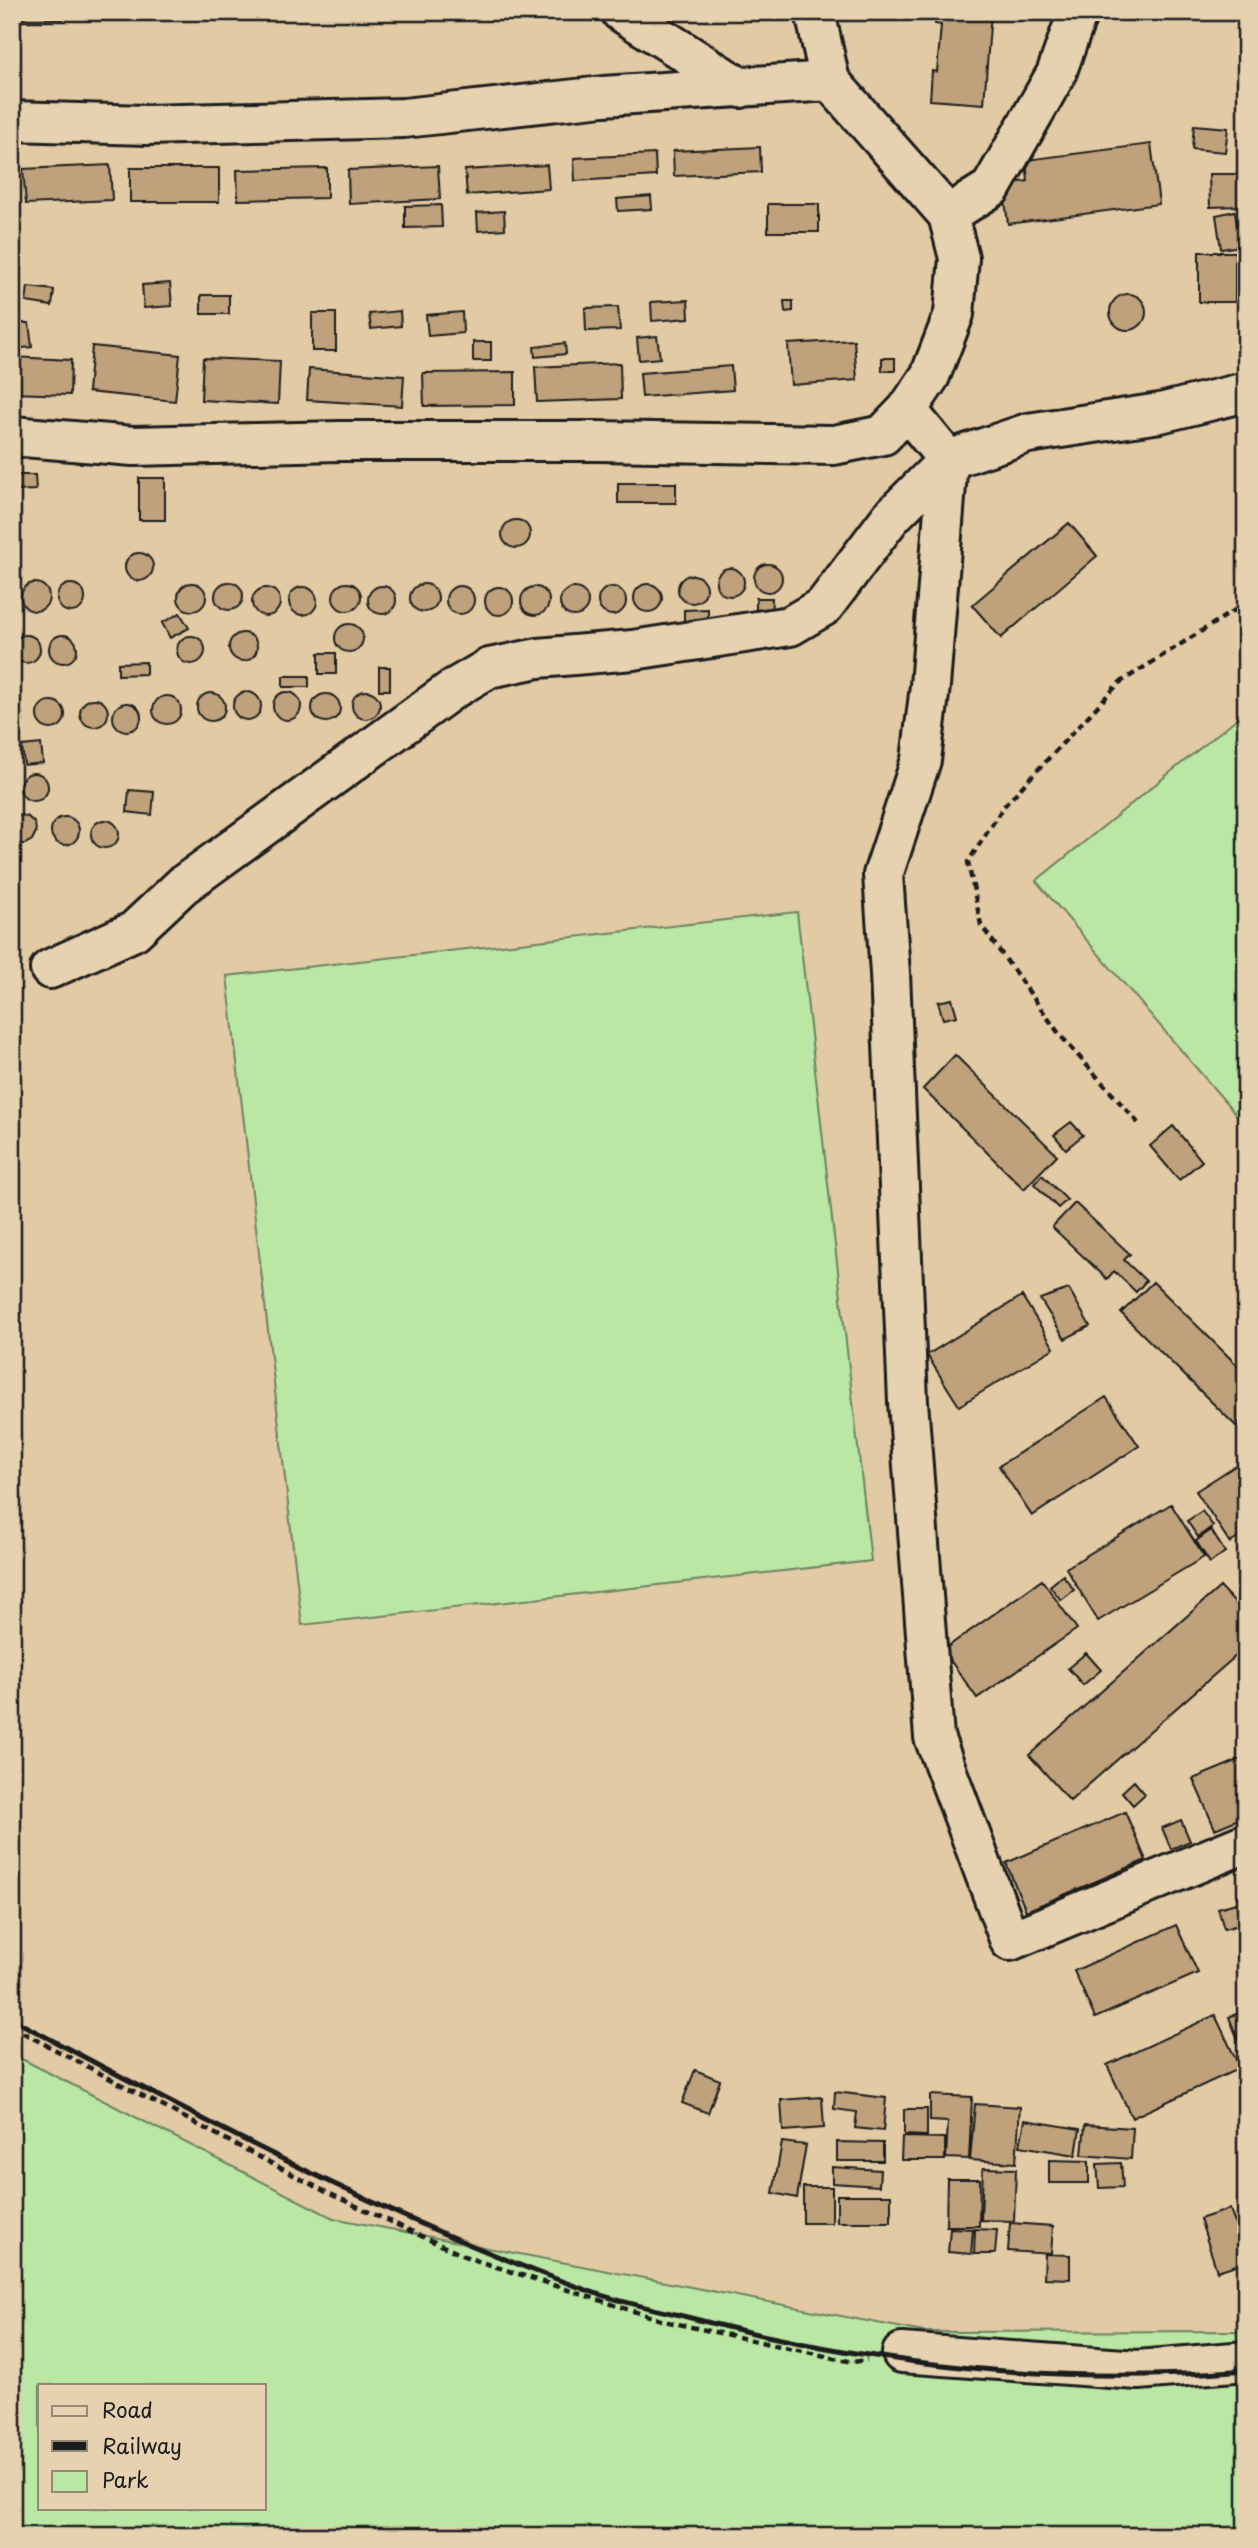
<svg xmlns="http://www.w3.org/2000/svg" width="1258" height="2548" viewBox="0 0 1258 2548" font-family="'Playpen Sans',sans-serif">
<rect width="100%" height="100%" fill="#e2caa5"/>
<filter id="ink" filterUnits="userSpaceOnUse"><feTurbulence type="fractalNoise" baseFrequency=".0143" numOctaves="2"/><feDisplacementMap in="SourceGraphic" scale="14" xChannelSelector="R" yChannelSelector="G"/><feConvolveMatrix kernelMatrix="1 2 1 2 8 2 1 2 1" color-interpolation-filters="sRGB"/></filter>
<g filter="url(#ink)">
<path fill="#bae7a4" stroke="#6b8260" stroke-width="2" fill-rule="evenodd" d="M1246,711V1126L1036,881Z
M797,912L871,1561L302,1625L227,976Z
M12,2054L333,2218L924,2332L1246,2331V2536H12ZM40,2385H264V2508H40Z"/>
<path fill="#bfa27c" stroke="#1c1c1c" stroke-width="2" d="M12,12H63V19H12Z
M97,12H174V17H97Z
M205,12H282V16H205Z
M318,12H401V15Z
M937,12H991L984,104L930,100L932,71L937,72L941,25L935,24Z
M1194,125L1228,128L1225,152L1192,149Z
M1151,144L1159,204L1008,224L1003,184L1028,181L1026,160Z
M760,147L761,172L674,176L673,151Z
M655,154L656,176L575,181L574,158Z
M110,165L112,200L26,204L23,169Z
M547,165L549,189L467,195L465,170Z
M438,166L440,199L349,204L348,170Z
M130,168H219V202H130Z
M327,168V198L238,200L237,170Z
M1209,174H1240V206L1210,207Z
M651,196L652,209L618,211L617,199Z
M768,204H819V232H768Z
M441,205L442,227L405,228V206Z
M504,211L505,229L478,231L477,213Z
M1235,211L1240,246L1221,249L1216,215Z
M1199,252H1235V302H1199Z
M170,283L172,306L144,308L142,285Z
M28,287L54,290L52,306L26,302Z
M1110 312a18 18 0 1 1 36 0a18 18 0 1 1-36 0Z
M201,295H229V314H201Z
M688,300L689,318L652,321L651,302Z
M784,301H793V311L785,312Z
M618,307L620,330L586,331L585,308Z
M400,311L401,326L371,329L369,314Z
M462,312L463,333L428,336L426,315Z
M312,313H336V351H312Z
M12,323H29L32,347L12,349Z
M657,336L660,358L639,360L637,338Z
M854,340L857,380L791,385L788,344Z
M473,342H491V361H473Z
M565,343L566,354L535,357L534,347Z
M92,346L180,355L175,401L88,392Z
M12,357L71,360L70,395L12,393Z
M203,358L280,361L278,404L201,400Z
M882,358H895V371H882Z
M620,363L621,399L537,402L535,367Z
M731,366L733,390L642,397L640,373Z
M309,369L404,376L402,406L307,400Z
M515,372V405L424,406L423,373Z
M12,475H35L36,490L12,491Z
M139,478H165V520H139Z
M618,483H676V503H618Z
M502 534a14 14 0 1 1 28 0a14 14 0 1 1-28 0Z
M1069,523L1097,556L1001,638L972,605Z
M125 567a14 14 0 1 1 28 0a14 14 0 1 1-28 0Z
M754 578a14 14 0 1 1 28 0a14 14 0 1 1-28 0Z
M716 582a14 14 0 1 1 28 0a14 14 0 1 1-28 0Z
M678 589a14 14 0 1 1 28 0a14 14 0 1 1-28 0Z
M215 596a14 14 0 1 1 28 0a14 14 0 1 1-28 0Z
M21 597a14 14 0 1 1 28 0a14 14 0 1 1-28 0Z
M333 597a14 14 0 1 1 28 0a14 14 0 1 1-28 0Z
M178 597a14 14 0 1 1 28 0a14 14 0 1 1-28 0Z
M634 598a14 14 0 1 1 28 0a14 14 0 1 1-28 0Z
M410 598a14 14 0 1 1 28 0a14 14 0 1 1-28 0Z
M57 598a14 14 0 1 1 28 0a14 14 0 1 1-28 0Z
M368 600a14 14 0 1 1 28 0a14 14 0 1 1-28 0Z
M446 600a14 14 0 1 1 28 0a14 14 0 1 1-28 0Z
M598 601a14 14 0 1 1 28 0a14 14 0 1 1-28 0Z
M485 601a14 14 0 1 1 28 0a14 14 0 1 1-28 0Z
M289 601a14 14 0 1 1 28 0a14 14 0 1 1-28 0Z
M521 601a14 14 0 1 1 28 0a14 14 0 1 1-28 0Z
M560 602a14 14 0 1 1 28 0a14 14 0 1 1-28 0Z
M252 602a14 14 0 1 1 28 0a14 14 0 1 1-28 0Z
M756,598H772L771,619H756Z
M708,609V626L684,627V610Z
M180,613L189,628L170,638L162,623Z
M335 638a14 14 0 1 1 28 0a14 14 0 1 1-28 0Z
M229 647a14 14 0 1 1 28 0a14 14 0 1 1-28 0Z
M12 649a14 14 0 1 1 28 0a14 14 0 1 1-28 0Z
M49 649a14 14 0 1 1 28 0a14 14 0 1 1-28 0Z
M177 650a14 14 0 1 1 28 0a14 14 0 1 1-28 0Z
M319,653H336V674H319Z
M146,662V674L118,675V663Z
M379,667H390V690H379Z
M283,676H309V687H283Z
M352 705a14 14 0 1 1 28 0a14 14 0 1 1-28 0Z
M233 706a14 14 0 1 1 28 0a14 14 0 1 1-28 0Z
M273 706a14 14 0 1 1 28 0a14 14 0 1 1-28 0Z
M197 707a14 14 0 1 1 28 0a14 14 0 1 1-28 0Z
M312 708a14 14 0 1 1 28 0a14 14 0 1 1-28 0Z
M153 710a14 14 0 1 1 28 0a14 14 0 1 1-28 0Z
M80 713a14 14 0 1 1 28 0a14 14 0 1 1-28 0Z
M37 715a14 14 0 1 1 28 0a14 14 0 1 1-28 0Z
M113 717a14 14 0 1 1 28 0a14 14 0 1 1-28 0Z
M12,705L22,713L23,722L19,730L12,734Z
M41,744L43,763L24,765L22,746Z
M20 787a14 14 0 1 1 28 0a14 14 0 1 1-28 0Z
M129,790L154,792L152,815L127,812Z
M19,815L28,817L35,823L36,832L32,840L25,844H16L12,840V819Z
M51 831a14 14 0 1 1 28 0a14 14 0 1 1-28 0Z
M91 834a14 14 0 1 1 28 0a14 14 0 1 1-28 0Z
M952,999L957,1016L943,1019L938,1002Z
M955,1055L1057,1155L1024,1189L923,1089Z
M1071,1122L1083,1135L1066,1149L1054,1135Z
M1173,1126L1202,1161L1179,1180L1150,1146Z
M1042,1175L1067,1200L1058,1208L1034,1184Z
M1075,1203L1130,1254L1124,1260L1146,1281L1136,1292L1114,1271L1107,1279L1052,1227Z
M1153,1282L1246,1374V1416L1236,1426L1121,1313Z
M1069,1289L1090,1326L1065,1339L1040,1299Z
M1022,1296L1054,1348L959,1406L927,1355Z
M1106,1397L1139,1446L1032,1516L999,1466Z
M1246,1459V1533L1230,1543L1196,1491Z
M1171,1504L1204,1557L1098,1621L1066,1568Z
M1202,1511L1213,1526L1198,1537L1187,1521Z
M1211,1530L1225,1552L1210,1563L1196,1541Z
M1063,1575L1074,1590L1061,1600L1050,1586Z
M1042,1580L1077,1629L977,1698L943,1650Z
M1220,1587L1246,1615V1647L1070,1801L1029,1755Z
M1086,1653L1101,1670L1083,1685L1068,1668Z
M1246,1757V1816L1215,1829L1193,1779Z
M1134,1781L1145,1794L1133,1805L1122,1792Z
M1125,1812L1146,1860L1026,1911L1006,1863Z
M1181,1820L1190,1841L1171,1849L1162,1828Z
M1246,1890V1918L1236,1895Z
M1236,1903L1242,1924L1224,1929L1218,1908Z
M1176,1925L1198,1973L1095,2018L1074,1971Z
M1246,2010V2045L1241,2047L1229,2017Z
M1215,2015L1240,2068L1132,2118L1107,2065Z
M695,2070L720,2080L708,2113L682,2103Z
M835,2092L886,2098L883,2131L855,2128L857,2112L834,2109Z
M930,2095L972,2097L969,2159L946,2158L948,2122L930,2121Z
M822,2097L824,2128L783,2131L781,2100Z
M975,2104L1020,2107L1016,2163L970,2160Z
M904,2109H927V2136L904,2135Z
M1025,2120L1080,2129L1076,2155L1020,2146Z
M1085,2125L1133,2128L1131,2159L1082,2155Z
M902,2137L945,2138V2160H901Z
M782,2142L806,2145L797,2198L773,2193Z
M837,2142L883,2143V2161H837Z
M1049,2160L1089,2161V2183H1049Z
M1121,2163L1123,2187L1099,2188L1097,2164Z
M832,2167L880,2170L879,2186L832,2183Z
M983,2168L1016,2169L1014,2221L981,2220Z
M947,2179H980L979,2226H946Z
M803,2187H832V2223H803Z
M837,2195H891V2222H837Z
M1246,2196V2219L1238,2199Z
M1230,2209L1246,2254V2262L1217,2271L1200,2219Z
M1010,2223L1053,2226L1051,2254L1008,2251Z
M950,2228L973,2229L971,2254L948,2252Z
M975,2229L997,2230L995,2254H974Z
M1045,2254L1070,2255V2279L1044,2278Z"/>
<g fill="none" stroke-linecap="round" stroke-linejoin="round">
<g stroke="#1c1c1c" stroke-width="44">
<path id="minor" d="M621,12L741,88
M815,12L830,81L948,215L991,188L1056,74L1078,12
M12,121L147,125L404,118L603,96L830,81
M907,410L948,460L930,686L921,760L883,875L890,973L908,1402L934,1737L1010,1941L1246,1843
M12,436L133,446L340,441H597L834,445L883,435L907,410L930,376L954,314L959,258L948,215
M50,969L134,931L183,885L453,689L489,668L538,658L633,650L790,626L824,606L891,517L948,460L1028,433L1160,413L1246,392
M902,2353L1138,2370L1246,2361"/>
</g>
<path stroke="#1c1c1c" stroke-width="4.5" stroke-dasharray="7 5" stroke-linecap="butt" d="M1138,1123L1060,1035L981,925L968,862L1004,806L1119,683L1246,603
M12,2027L326,2192L469,2258L664,2321L853,2362L867,2360"/>
<use href="#minor" stroke="#e6d2b0" stroke-width="38"/>
<path stroke="#1c1c1c" stroke-width="5" d="M12,2019C201,2119 391,2221 592,2292C623,2303 656,2309 687,2317C868,2365 1060,2386 1246,2370"/>
</g>
</g>
<rect width="1258" height="2548" fill="none" stroke="#e6d2b0" stroke-width="42"/>
<rect x="21" y="21" width="1216" height="2506" fill="none" stroke="#1c1c1c" stroke-width="2.5" filter="url(#ink)"/>
<rect x="38" y="2384" width="228" height="126" fill="#e6d2b0" stroke="#958975" stroke-width="2"/>
<rect x="52" y="2406" width="35" height="10" fill="#e6d2b0" stroke="#958975" stroke-width="2"/>
<text x="102" y="2418" font-size="21" fill="#1c1c1c">Road</text>
<rect x="52" y="2441" width="35" height="10" fill="#1c1c1c" stroke="#958975" stroke-width="2"/>
<text x="102" y="2454" font-size="21" fill="#1c1c1c">Railway</text>
<rect x="52" y="2471" width="35" height="21" fill="#bae7a4" stroke="#958975" stroke-width="2"/>
<text x="102" y="2488" font-size="21" fill="#1c1c1c">Park</text>
</svg>
